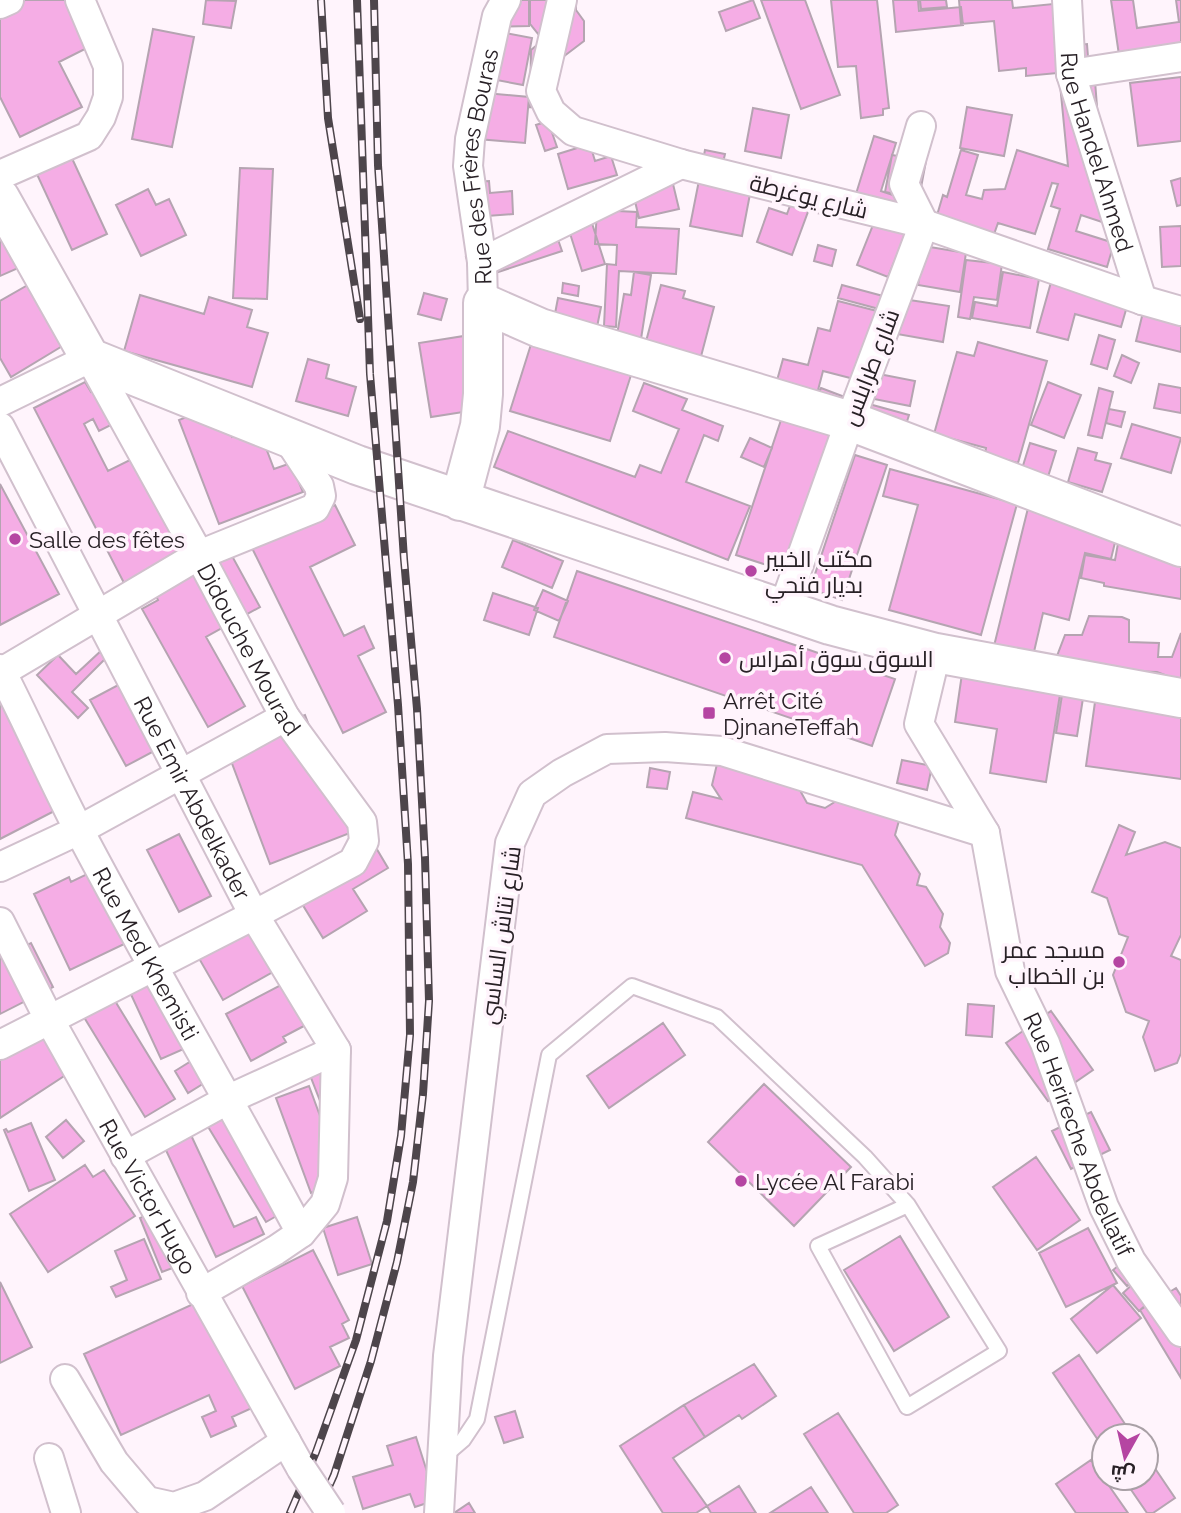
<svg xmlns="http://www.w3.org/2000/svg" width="1181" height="1513" viewBox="0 0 1181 1513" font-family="Raleway,Cairo,sans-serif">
<rect width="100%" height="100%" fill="#fff4fc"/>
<path fill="#f5ade5" stroke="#b5a4b1" stroke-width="2" d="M25,0H73L87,48L59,62L82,107L20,137L0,97V12Z
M206,0L236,1L231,28L203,24Z
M509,0H529V26L490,27Z
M530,0H576V10L584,21V41L559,60L545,108L530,107L531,50L543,40L530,24Z
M753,0L760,18L726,31L719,12Z
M761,0H805L840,95L801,109Z
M831,0H877L889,108L883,109V115L861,118L856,66L838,67Z
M893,0H918L919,11L961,7L963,25L896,32Z
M920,0H946L947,7L921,9Z
M959,0H1012L1013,8L1063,3L1068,46L1087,44L1089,70L1026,76V68L999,71L994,21L961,24Z
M1111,0H1133L1137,28L1179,22L1176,0H1181V46L1119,55Z
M153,29L194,37L172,147L132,139Z
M495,31L532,38L523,85L486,78Z
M1181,77V141L1138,146L1130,83Z
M1095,81L1101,158L1114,226L1081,215L1076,231L1114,243L1107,267L1048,249L1060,209L1051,206L1058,184L1052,183L1035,234L998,223L993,237L935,222L943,195L947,197L961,150L978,155L966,195L982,199L984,190L1005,189L1017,150L1068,166L1060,84Z
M485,93L529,97L525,143L466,138Z
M967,107L1012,115L1004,156L960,148Z
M753,108L789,115L781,158L745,151Z
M548,121L557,147L545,151L536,125Z
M874,136L896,143L881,191L914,202L910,215L855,197Z
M590,144L595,161L611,156L617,175L568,189L558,154Z
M705,150L725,154L722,167L754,173L742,236L690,226Z
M70,154L107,234L72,250L35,170Z
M892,155L926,161L919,198L885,192Z
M240,168L273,169L267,299L233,298Z
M1181,178V205L1177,206L1171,181Z
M489,181L490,193L512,191L513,214L474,217L471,182Z
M673,184L679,209L639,218L633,193Z
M148,189L156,205L169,199L186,235L141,256L116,205Z
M791,203L809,209L792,255L757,242L769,208L787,214Z
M0,208L25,265L0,276Z
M597,210L637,212L636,227L679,229L676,274L619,271L616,327L604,326L607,264L616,265L617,245L595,244Z
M589,214L605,264L582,271L566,221Z
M875,220L906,233L888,277L857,265Z
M1181,226V266L1162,267L1160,227Z
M554,228L562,251L474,280L466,257Z
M818,245L836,250L832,266L814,261Z
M924,246L966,253L960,292L918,285Z
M966,260L1002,264L997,300L974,297L970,319L958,317Z
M634,272L651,275L641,339L617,335L624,294L631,295Z
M1003,272L1039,279L1030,328L972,318L975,302L997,306Z
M1053,275L1130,296L1121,327L1075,314L1068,340L1037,332Z
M33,282L69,342L11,377L0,358V301Z
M563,283L579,286L578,296L562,293Z
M661,285L685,291L683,298L714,307L699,364L644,349Z
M842,285L883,296L879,309L838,298Z
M424,293L447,299L441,320L418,314Z
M140,295L204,314L209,297L252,310L247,327L268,333L252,387L124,351Z
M558,298L601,307L596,332L553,324Z
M903,299L949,306L943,342L897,334Z
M838,301L877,311L858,380L823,371L817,394L776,384L783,359L808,365L818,328L830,331Z
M1181,303V352L1136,341L1145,304Z
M1099,335L1115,340L1107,369L1091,364Z
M464,336L476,410L431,417L419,343Z
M533,338L632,372L610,441L510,411Z
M978,342L1047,361L1018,463L985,454L986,448L934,434L957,352L974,356Z
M1122,355L1139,363L1131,383L1114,376Z
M308,359L329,365L326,378L356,387L348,416L296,401Z
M879,374L915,381L910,406L874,399Z
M85,382L91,392L108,383L113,424L99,431L93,419L84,424L108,471L146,452L195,547L124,583L34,408Z
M1048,382L1081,395L1064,438L1031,425Z
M644,383L687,399L682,410L723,426L718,441L704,435L686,482L750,506L728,560L494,467L508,431L635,477L640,465L661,473L679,429L633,411Z
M1159,384L1181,388V413L1154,408Z
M821,388L850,399L816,400Z
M1099,388L1113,392L1102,438L1088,435Z
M869,404L909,415L903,434L863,423Z
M1109,409L1125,412L1121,427L1106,423Z
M201,411L207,425L226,418L232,437L258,427L274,469L291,463L303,492L219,524L179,420Z
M784,411L840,430L791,573L736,555Z
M1132,424L1181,438L1171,473L1121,458Z
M750,438L772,448L764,467L741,457Z
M1030,443L1056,451L1047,480L1021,472Z
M1078,448L1097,453L1095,460L1111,464L1102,492L1068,482Z
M855,455L887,465L842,600L810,589Z
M890,469L1017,504L981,635L889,610L918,505L883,496Z
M0,484L59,594L0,625Z
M1030,500L1123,509L1111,559L1085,553L1069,620L1043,613L1033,656L994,646Z
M335,505L355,545L310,567L344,636L364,626L374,648L358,656L386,712L343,733L251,546Z
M1121,527L1181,537V599L1104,586V583L1081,578L1085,555L1115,560Z
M513,540L563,561L552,588L502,567Z
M226,545L260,607L206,637L245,706L208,727L142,609L158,600L151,587Z
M577,571L895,679L872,746L554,637Z
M543,590L568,601L559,621L534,610Z
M493,593L538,608L529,635L484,620Z
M1089,616L1122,617L1129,620V642L1159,643L1158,657H1172L1181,633V681L1157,672L1097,670L1057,656L1065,635H1082Z
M103,649L109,655L72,692L88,708L78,718L37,675L58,655L76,674Z
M963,667L1062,682L1046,782L990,773L997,729L955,722Z
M135,676L171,742L126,766L90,700Z
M0,687L64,806L0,839Z
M1063,689L1084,692L1077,736L1056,733Z
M1096,695L1181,707V779L1086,766Z
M305,715L350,833L270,864L225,745Z
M902,760L932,766L927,790L897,783Z
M717,764L797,785L807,803L825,808L838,800L900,817L895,835L920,874L917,885L926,887L943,914L940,927L950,943L948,953L925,966L862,865L686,818L693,792L721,799L712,785Z
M650,768L670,772L667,789L647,787Z
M1119,825L1135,832L1126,855L1165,842L1181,848V935L1171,956L1181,960V1053L1177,1063L1155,1071L1143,1037L1149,1021L1126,1012L1113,975L1128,937L1119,934L1107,898L1092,892Z
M179,834L211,896L179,912L147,850Z
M375,846L388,868L353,889L367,911L323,938L296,894Z
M108,864L143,935L70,970L34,894L69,877L71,882Z
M264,908L294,960L223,1000L193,948Z
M0,943L6,956L31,943L53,987L0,1014Z
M162,973L195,1044L161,1059L128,988Z
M298,976L321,1017L283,1037L286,1042L251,1061L226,1014Z
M112,996L175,1099L145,1117L82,1014Z
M968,1004L994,1006L992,1037L966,1035Z
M1051,1011L1093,1070L1048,1101L1006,1043Z
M663,1023L685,1055L609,1108L587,1076Z
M53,1024L81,1065L0,1118V1042Z
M201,1055L214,1077L188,1093L175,1071Z
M329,1062L322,1106L308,1070Z
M764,1084L851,1167L794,1226L708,1142Z
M309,1086L344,1181L311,1193L276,1098Z
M235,1108L294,1206L266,1222L207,1125Z
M1091,1112L1110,1150L1071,1169L1052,1131Z
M66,1120L84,1141L63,1158L46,1137Z
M31,1123L55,1180L29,1191L4,1130L6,1129L8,1132Z
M190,1133L234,1227L256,1217L264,1234L216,1257L164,1146Z
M1036,1157L1080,1220L1037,1250L993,1187Z
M85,1165L93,1177L104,1170L135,1216L48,1272L10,1214Z
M169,1206L191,1261L162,1272L140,1218Z
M357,1217L372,1264L338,1275L323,1228Z
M1088,1228L1117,1283L1066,1307L1039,1253Z
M900,1236L949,1317L894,1351L844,1270Z
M144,1239L161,1279L116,1297L111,1287L127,1280L115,1251Z
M313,1250L349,1320L342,1324L349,1338L330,1347L340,1366L295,1389L242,1286Z
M1135,1252L1149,1267L1127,1286L1113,1270Z
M1148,1270L1165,1288L1139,1311L1123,1293Z
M0,1282L32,1347L0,1363Z
M1113,1285L1141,1318L1097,1353L1071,1319Z
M1176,1288L1181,1296V1378L1140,1310Z
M215,1294L265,1402L232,1417L236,1426L211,1437L202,1417L216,1411L209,1395L121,1435L84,1354Z
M1079,1355L1133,1436H1104V1449L1053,1373Z
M754,1364L776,1396L742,1419L739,1415L705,1437L684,1405Z
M684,1405L705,1437L673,1458L707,1506L696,1513H663L620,1446Z
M515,1411L523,1437L504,1443L495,1417Z
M838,1413L898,1505L886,1513H854L804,1434Z
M416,1437L436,1500L415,1507L410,1494L363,1509L353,1477L393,1465L387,1446Z
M1146,1455L1175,1498L1153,1513H1147L1123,1478H1146Z
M1091,1460L1128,1513H1076L1056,1484Z
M739,1486L756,1513H711L707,1506Z
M811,1487L828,1513H770Z
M469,1503L475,1513H454Z"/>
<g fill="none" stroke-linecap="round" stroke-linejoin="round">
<g stroke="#d1c0cd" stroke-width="18">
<path id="lane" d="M442,1458L463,1440L477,1419L549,1055L632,986L717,1017L865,1157L908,1205L999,1351L907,1407L818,1246L908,1205"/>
</g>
<g stroke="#d1c0cd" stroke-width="32">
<g id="street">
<path d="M562,0L541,91L551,112L573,131L681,164L924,224L1142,300L1181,311"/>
<path id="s1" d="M1067,0L1071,74L1142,300"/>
<path d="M0,4L9,0"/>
<path d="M1071,74L1181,57"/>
<path d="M0,175L89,136L101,117L108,97V66L80,0"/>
<path d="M482,262L681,164"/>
<path id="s2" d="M483,303L482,262L468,166L470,139L497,16L506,0"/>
<path id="s3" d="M0,402L90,358L199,555L285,717L362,822L364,841L353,862L254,915L0,1045"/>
<path id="s4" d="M0,427L254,915L336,1050L333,1178L325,1204L301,1233L276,1250L201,1293"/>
<path d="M783,609L850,421L924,224L904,184L921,126"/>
<path id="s5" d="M936,653L919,724L985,833L1010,971L1045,1043L1104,1207L1131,1261L1181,1332"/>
<path id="s6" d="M0,669C28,723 52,779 80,832C151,967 229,1098 301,1233"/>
<path d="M0,673L199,555L315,508L321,496L319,486L286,436"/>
<path d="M0,867L79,830L285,717"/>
<path id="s7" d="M0,922L49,1019L301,1468"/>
<path d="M125,1156L229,1099L336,1050"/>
<path d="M65,1379L114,1462L147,1501L174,1507L205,1496L286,1441"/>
<path d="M49,1458L66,1513"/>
<path d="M439,1513L448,1356L510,843L532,794L562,773L607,749L665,747L722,751L985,833"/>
</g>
</g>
<g stroke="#d1c0cd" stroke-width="42">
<path id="secondary" d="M0,198L90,358L357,465L830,625L936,653L1181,698
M460,501L480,426L483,394V303L540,328L850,421L1181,547"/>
</g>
<use href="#lane" stroke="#fff" stroke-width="14"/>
<use href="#street" stroke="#fff" stroke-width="28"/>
<use href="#secondary" stroke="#fff" stroke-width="38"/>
<g stroke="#4d454b" stroke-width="8">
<path id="rail" d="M321,0L328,118L360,319
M290,1513L316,1452L356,1340L387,1221L401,1136L410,1035L408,864L398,705L370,374L357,0
M317,1513L334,1475L371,1361L397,1262L413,1182L423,1094L429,1001L425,858L417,709L404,559L378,165L374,0"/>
</g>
<use href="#rail" stroke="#fff4fc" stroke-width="5" stroke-dasharray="16" stroke-linecap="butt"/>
<g stroke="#d1c0cd" stroke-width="32" stroke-linecap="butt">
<path id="street-bridge" d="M301,1468L331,1513"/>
</g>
<use href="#street-bridge" stroke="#fff" stroke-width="28"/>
</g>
<g fill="#b545a2" stroke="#fff4fc" stroke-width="2.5">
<circle cx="15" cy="539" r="7"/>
<circle cx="751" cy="571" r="7"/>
<circle cx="725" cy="658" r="7"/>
<rect x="702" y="706" width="14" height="14" rx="3.5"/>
<circle cx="1119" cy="962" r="7"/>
<circle cx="741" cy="1181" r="7"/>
</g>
<g text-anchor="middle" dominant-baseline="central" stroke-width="7" stroke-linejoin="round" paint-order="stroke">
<g font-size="23" fill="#282126" stroke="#fff4fc">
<text stroke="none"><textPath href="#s1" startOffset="156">Rue Handel Ahmed</textPath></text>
<text stroke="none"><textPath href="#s2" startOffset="138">Rue des Frères Bouras</textPath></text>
<text transform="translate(809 196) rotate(14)">شارع يوغرطة</text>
<text transform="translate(870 367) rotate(-69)">شارع طرابلس</text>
<text stroke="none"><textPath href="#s3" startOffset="432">Didouche Mourad</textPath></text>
<text stroke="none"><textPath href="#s4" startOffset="418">Rue Emir Abdelkader</textPath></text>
<text transform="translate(500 935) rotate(-82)">شارع نتاش الساسي</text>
<text stroke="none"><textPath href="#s6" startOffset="320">Rue Med Khemisti</textPath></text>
<text stroke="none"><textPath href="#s5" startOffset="518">Rue Herireche Abdellatif</textPath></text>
<text stroke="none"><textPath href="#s7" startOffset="312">Rue Victor Hugo</textPath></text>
</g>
<g font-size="23" fill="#282126" stroke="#fff4fc" text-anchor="start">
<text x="29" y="539">Salle des fêtes</text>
<text x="765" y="558">مكتب الخبير<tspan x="765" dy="26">بديار فتحي</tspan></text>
<text x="739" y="658">السوق سوق أهراس</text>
<text x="723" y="700">Arrêt Cité<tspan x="723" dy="26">DjnaneTeffah</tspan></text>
<text x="1105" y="949" text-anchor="end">مسجد عمر<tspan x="1105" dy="26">بن الخطاب</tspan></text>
<text x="755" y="1181">Lycée Al Farabi</text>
</g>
</g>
<g transform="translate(1125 1457) rotate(188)"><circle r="33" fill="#fff4fc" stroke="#a9a0a6" stroke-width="2"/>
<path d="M0-5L12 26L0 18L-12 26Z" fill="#b545a2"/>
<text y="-10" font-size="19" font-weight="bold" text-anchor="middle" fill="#282126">ش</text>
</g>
</svg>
